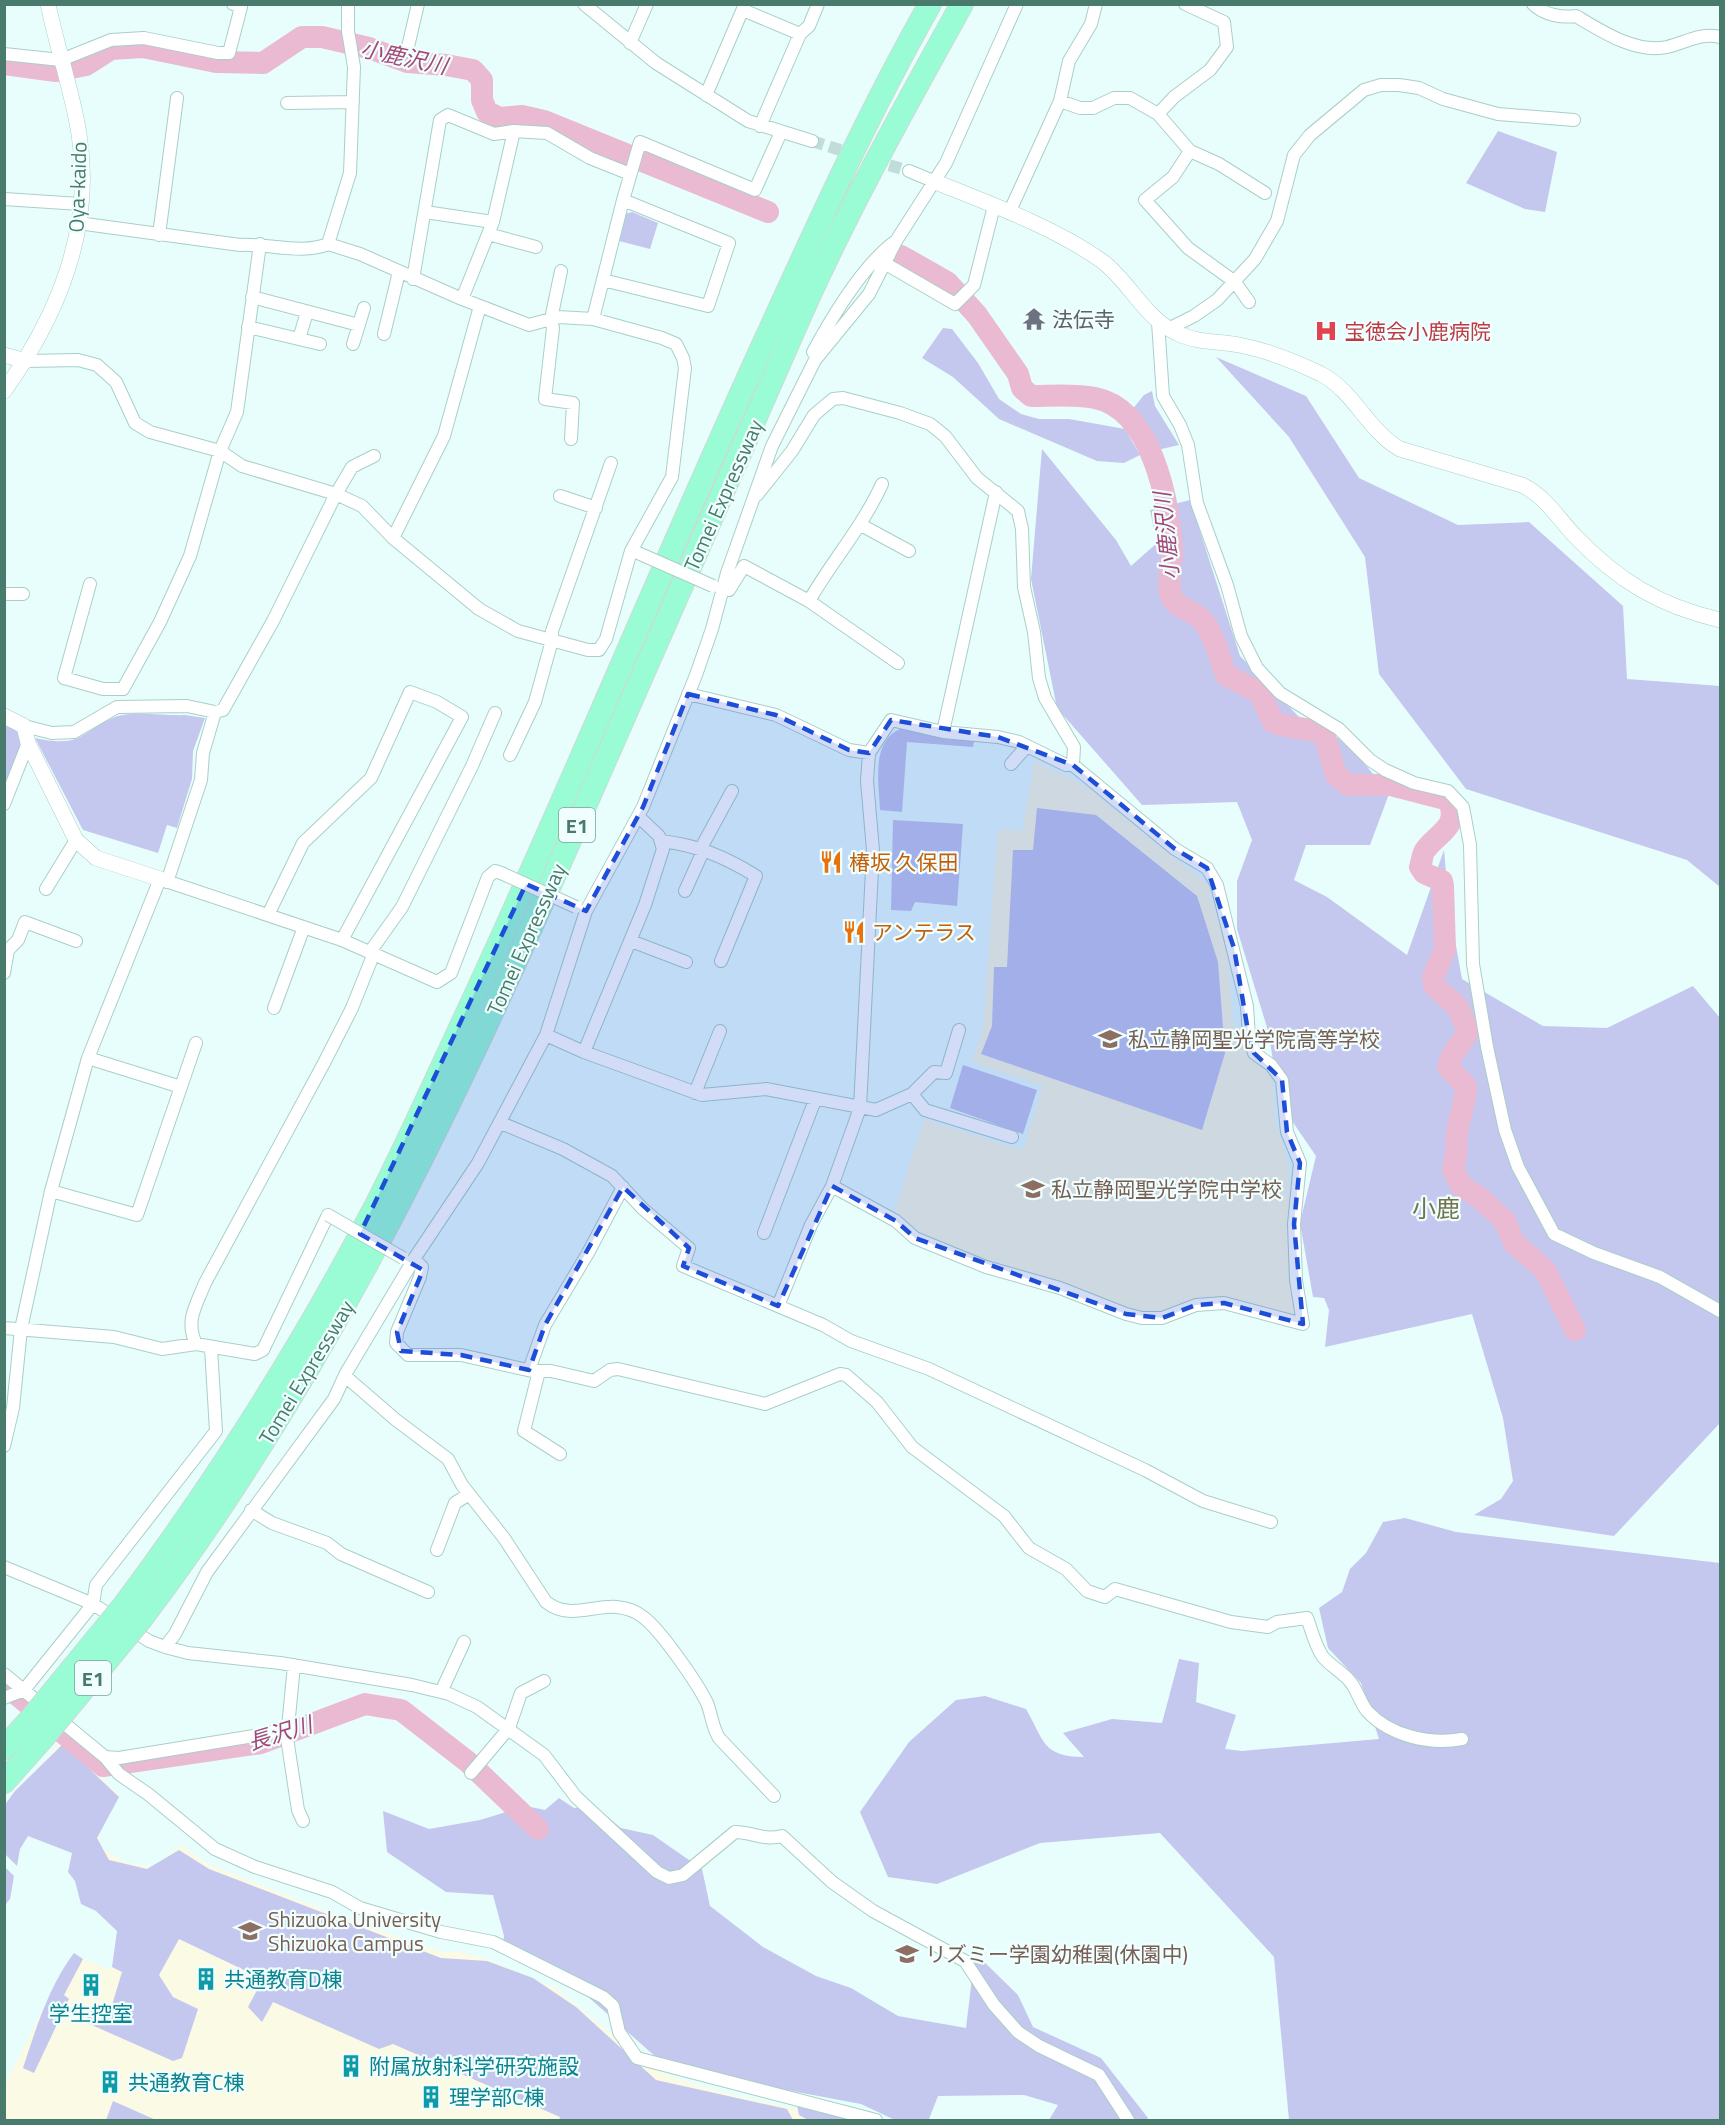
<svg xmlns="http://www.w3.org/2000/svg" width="1725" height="2125" viewBox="0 0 1725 2125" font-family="'Titillium Web','Noto Sans JP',sans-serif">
<rect width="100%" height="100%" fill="#e8fefd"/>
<path fill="#fbfae4" d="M1034,761L1084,785L1208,885L1228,959L1233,1020L1246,1051L1273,1075L1275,1119L1289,1166V1224L1297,1317L1222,1298L1147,1314L1060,1284L989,1264L916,1233L894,1214L924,1120L1023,1150L1043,1086L972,1062L983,1028L998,829L1022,831Z
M62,1741L119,1795L101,1820L98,1846L126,1863L154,1867L181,1845L207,1864L337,1915L441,1952H460L484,1958L555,1988L660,2073L720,2092L845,2120H5L4,2086L60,1976L75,1955L109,1970L119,1953L121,1935L74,1858L72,1850L18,1793Z"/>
<path fill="#c4c7ee" d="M1498,131L1557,152L1545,212L1525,209L1466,183Z
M632,212L658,223L650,249L619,241L625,214Z
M943,328L952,329L978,363L999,399L1021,414L1039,419H1069L1125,429L1140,455L1124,463L1097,461L999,419L953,377L922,358Z
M1216,357L1306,396L1359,478L1458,525L1529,522L1623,606L1627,679L1720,686V887L1687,860L1466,789L1379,674L1365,557L1289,437Z
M1152,391L1155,406L1179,445L1153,451L1131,411L1144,395Z
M1042,449L1116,540L1131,566L1157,543L1150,510L1190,500L1240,656L1300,718L1338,738L1361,759L1389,794L1370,845H1306L1294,880L1327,897L1407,955L1444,850L1449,907L1462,979L1543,1026L1607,1028L1693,986L1720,1018V1423L1614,1536L1474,1515L1501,1499L1513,1481L1503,1418L1472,1314L1325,1347L1329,1310L1324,1298L1313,1297L1300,1223L1316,1156L1279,1102L1269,1034L1237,929V881L1252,840L1237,802L1142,805L1057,708L1031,579Z
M185,715L205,718L193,751L192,779L177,828L167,825L158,853L83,830L35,738C85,749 80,730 118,716C133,711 168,716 185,715Z
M5,722L23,737V748L5,796Z
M903,728L945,739L974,741L973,747L907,742L902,812L880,810C879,784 870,739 903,728Z
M1037,808L1096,815L1197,896L1218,962L1225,1053L1202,1130L981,1054L992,1026L994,967H1007L1013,850H1033Z
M893,820L963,824L957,906L915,902L911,911L891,910Z
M963,1065L1037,1090L1023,1134L950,1108Z
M1405,1518L1456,1532L1720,1563V2120H1289L1274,1957L1160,1833L1040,1843L937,1884L888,1877L860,1812L909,1742L956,1700L985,1696L1026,1709C1044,1740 1042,1757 1084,1757L1063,1733L1112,1719L1162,1723L1179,1659L1199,1663L1196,1702L1236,1715L1225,1749L1242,1751L1379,1739L1361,1683L1328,1648L1319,1608L1342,1592L1350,1569L1366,1553L1383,1522Z
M63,1744L119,1797L97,1838L109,1860L147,1869L179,1850L209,1869L441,1958L487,1961L533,1978L576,2007L656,2080L787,2109L793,2120H559L560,2117L393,2044L379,2049L273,2002L262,2022L248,2007L263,1979L179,1939L159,1975L173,1997L198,2009L182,2058L173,2061L85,2022L91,2011L109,2015L122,1972L112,1967L117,1931L96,1911L81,1904L75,1881L68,1872L72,1853L28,1836L20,1849L17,1866L5,1854L4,1806L15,1791Z
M559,1798L574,1808L594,1806L621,1828L653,1835L702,1869L710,1906L763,1947L816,1976L851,1988L898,2016L966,2028L975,1953L1018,1995L1033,2027L1101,2058L1148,2118L1146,2120H1049L1058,2105L1024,2095L938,2096L929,2119L895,2120L861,2104L765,2086L657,2058L586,1995L541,1963L502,1948L504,1936L493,1895L446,1892L387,1852L383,1811L429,1829L480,1820L526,1806L545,1810Z
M5,1867L14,1876L10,1899L5,1905Z
M74,1953L83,1959L64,1995L69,1999L34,2073L23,2068C36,2028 49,1986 74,1953Z
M113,2101L156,2120H106Z
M797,2105L852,2120H808L799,2115Z"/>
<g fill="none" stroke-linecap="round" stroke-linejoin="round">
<path stroke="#eabad3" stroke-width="22" d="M4,64L56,71L86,65L111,49L143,47L216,62L263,63L302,37H322L369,48L407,62L446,65L473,70L482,80V100L487,112L500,118L522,116L544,121L768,212
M901,256L947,282L977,315L1018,374L1022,388L1031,396C1052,396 1075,394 1095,398C1151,409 1168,498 1172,546C1173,563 1166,580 1171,596C1176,609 1195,611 1203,621C1215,636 1219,658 1226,675L1260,693L1273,722C1290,729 1307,727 1324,734L1336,775L1348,785H1391L1449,800C1459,828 1440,831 1426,849C1422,853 1422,862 1420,867L1424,873L1442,881L1443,886L1445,949L1433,977L1434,986L1457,1006L1468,1031C1462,1045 1451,1051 1448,1067L1466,1086C1466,1104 1458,1118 1457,1135C1456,1147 1457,1158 1453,1169L1461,1186L1480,1198L1505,1221L1514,1243L1545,1270L1575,1330
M4,1684L103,1766L261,1743L365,1704L401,1710L468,1762L538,1829"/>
<path stroke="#c0ddd9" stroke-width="12" stroke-dasharray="12 6" stroke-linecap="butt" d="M812,141L856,155
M872,160L909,171"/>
<g stroke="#a9cfc7" stroke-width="14">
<path id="minor" d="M584,4L656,63L748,121L812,141
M1533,4C1544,15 1562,18 1576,16C1601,31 1636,54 1667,47C1685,43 1700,32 1720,37
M743,10L800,34L760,126
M800,34L809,26L818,4
M630,43L647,4
M407,51L418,4
M4,54L61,60L111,40L144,38L218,53H229L241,7L233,4
M706,95L745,4
M1060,101L1080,108H1093L1114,98H1130L1158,114L1190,151L1219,164L1265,193
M287,103L353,102
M1158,114L1174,97L1210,70L1227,47L1224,22L1185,4
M1190,151L1173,177L1145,200L1188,248L1235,282L1249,302
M909,171L933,181
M4,199L80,204
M425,212L493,222
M1009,213L1060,101L1069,61L1091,24L1096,4
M488,234L536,247
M159,235L177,98
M328,244L350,173L354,67L348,31V4
M886,264L955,304L974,285L994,206
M561,271L551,319L553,328L545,399L573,403L571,439
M413,279L440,120L448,115L494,134L514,131L547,133L590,158L630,174
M603,280L708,306L729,243L623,200
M252,297L359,325
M462,299L493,222L514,131
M593,319L623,200L640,142L755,190L781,132
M1158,322L1163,396L1180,425L1188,445L1197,503L1227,585L1241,636L1257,668L1280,693L1339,729L1370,760L1385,770L1414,783L1448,791L1463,807L1470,845L1473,964L1487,1047L1505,1130L1518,1167L1554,1234L1594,1253L1660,1277L1720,1311
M248,327L320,344
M1168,329L1194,316L1217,300L1255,259L1277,221L1294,155L1310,135L1364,90L1381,85H1399L1419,88L1443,99L1498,114L1574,120
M384,334L399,272
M299,339L307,312
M353,344L364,308
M813,352C832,317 862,267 893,243
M26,361L78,360L97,365L116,382L135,423L150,432L220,451L242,466L336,494L362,506L393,538L479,609L518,631L588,650H599L606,639L631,551L672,477L685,368L683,358L676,344L662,338L593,319L558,317L529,325L462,299L360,254L328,244C302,255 268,243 240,245L78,223
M757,495L792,451L814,415L833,399L843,398L900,413L930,424L945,436L977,478L1018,511L1022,529L1024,587L1034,632L1039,678L1045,698L1074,747L1073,765
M560,496L596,508
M861,525L909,551
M393,538L444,436L480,306
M90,584L64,678L103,689H123L160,622L190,556L220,451L237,412L260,244
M720,588L729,590L744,566L809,601L898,663
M4,594H23
M809,601C832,561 863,526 882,484
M688,694L776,715L849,750L869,753L891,720L943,732L998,737L1019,742L1066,765H1073L1175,849L1207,868L1217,885L1247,1006L1249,1037L1254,1053L1271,1065L1282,1080L1287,1132L1300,1163L1294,1224L1296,1280L1303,1324L1224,1303L1196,1305L1162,1318H1142L1126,1314L1060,1288L986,1267L915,1238L896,1221L832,1186
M215,712L223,710L273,621L336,494L352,467L374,456
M24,726L52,733L74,732L117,707L187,706L215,712L203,753L201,780L167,882
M943,732L996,492
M510,755L535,702L552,640V631L611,463
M1011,764L1027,746
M4,804L28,743
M661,841C697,845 725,857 756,876L721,961
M701,848L732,791
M46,889L76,840
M685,891L704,849
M268,915L303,843L371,778L410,692L437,702L462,717L342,940
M631,941L686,962
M370,952L402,907L472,766L495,713
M4,973L8,950L18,940L25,922L76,941
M274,1008L304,927
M546,1035L584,1052L702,1095L766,1089L876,1110L912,1094L934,1072L946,1073L959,1030
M584,1052L645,905L663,849L659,836L638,816
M88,1058L181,1087
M695,1093L720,1031
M912,1094L925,1110L1012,1137
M501,1123L563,1149L612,1176L643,1209L689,1248L683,1266L823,1325L851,1341L929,1369L1145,1470L1203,1501L1271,1522
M51,1191L137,1215L196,1043
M764,1233L815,1100
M414,1259L422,1267L420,1277L397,1332L396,1343L408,1355H461L532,1371H551L594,1381L610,1370L618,1369L765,1404L840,1374L846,1375L877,1402L912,1447L1004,1516L1029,1548L1066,1569L1087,1591L1105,1597L1115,1589L1231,1622L1268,1627L1277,1622L1307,1618C1312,1631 1315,1646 1323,1657C1330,1665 1340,1671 1348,1679C1357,1688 1359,1701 1367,1711C1390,1736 1430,1745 1462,1739
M778,1306L811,1225L832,1186L860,1108L873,850L867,781L869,753
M4,1328L114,1337L162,1349L196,1344L255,1354L263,1350L328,1215
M196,1344C185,1320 196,1306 205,1283L324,1063L352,1008L374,953
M529,1370L545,1325L588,1253L623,1187
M539,1371L524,1431L560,1454
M345,1376L396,1420L448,1459L462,1485L504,1538L546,1602C569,1620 592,1605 617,1607C626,1608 636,1611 643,1617C660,1629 698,1684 707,1703C712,1715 712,1727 719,1738L774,1796
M4,1446L13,1408L21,1329L51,1191L88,1058L160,879L342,940L437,982L451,973L488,877L495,871L501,873
M251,1510L272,1523L327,1543L341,1554L428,1592
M437,1550L455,1503L469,1494
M4,1567L93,1604L149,1641L165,1647L188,1653L280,1663L412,1685L449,1694L477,1707L544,1755L576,1797L657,1872L669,1878L683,1875L735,1832C753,1832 763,1841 782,1836L832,1882L873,1911L965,1961L994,2005L1018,2032L1039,2046L1099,2075L1128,2120
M165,1647L175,1634L207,1572L334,1399L346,1373L414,1259L478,1163L546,1035L586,911L643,807L696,675L712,629L727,573L772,446L815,360L869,294L896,241L946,163L1017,4
M294,1665L287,1738L298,1810L303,1821
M4,1674L105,1757L119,1758L266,1734L286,1727
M441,1692L464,1642
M4,1698L24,1690L93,1604L96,1585L216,1431L211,1348
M105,1757L119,1774L148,1794L215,1849L255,1867L332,1892L360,1908L441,1932L493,1942L603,1997L613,2006L619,2032L637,2058L876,2120
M471,1773L509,1728L521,1693L544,1681"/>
</g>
<g stroke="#a9cfc7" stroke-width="16">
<path id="tertiary" d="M933,181C988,203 1054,227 1102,261C1130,282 1144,318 1177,333C1196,343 1219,341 1239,345C1266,350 1296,362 1321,374C1354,391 1368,431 1400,449L1522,485C1546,497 1557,517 1575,536C1618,581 1660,606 1720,620
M4,355L26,361
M4,391C58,316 94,228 79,134C72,90 57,48 48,4
M4,716L24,726L28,743L76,840L96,858L160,879"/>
</g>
<g stroke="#ccdad6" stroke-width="24">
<path id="motorway" d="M125,1604C218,1479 303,1345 375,1207C405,1149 432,1088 460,1028C567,799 662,565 767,336C818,224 869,112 930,4
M142,1618C324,1378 454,1105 575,829C651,657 725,484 802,312C849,207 906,105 962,4
M4,1748L29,1721
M4,1782L43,1738"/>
</g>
<use href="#minor" stroke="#fff" stroke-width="12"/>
<use href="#tertiary" stroke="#fff" stroke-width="15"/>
<use href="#motorway" stroke="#9afcd5" stroke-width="22"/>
<g stroke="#a9cfc7" stroke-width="14" stroke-linecap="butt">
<path id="minor-bridge" d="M638,553L713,586
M501,873L576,907
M328,1215L403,1258"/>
</g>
<g stroke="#ccdad6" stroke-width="24" stroke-linecap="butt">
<path id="motorway-bridge" d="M29,1721L125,1604
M43,1738L142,1618"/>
</g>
<use href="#minor-bridge" stroke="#fff" stroke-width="12"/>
<use href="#motorway-bridge" stroke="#9afcd5" stroke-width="22"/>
</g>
<path fill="#1d4ed8" fill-opacity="0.2" stroke="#1d4ed8" stroke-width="4.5" stroke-dasharray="12 8" stroke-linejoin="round" d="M688,694L776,715L849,750L869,753L891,720L998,737L1073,765L1175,849L1207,868L1234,948L1249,1037L1254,1053L1282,1080L1287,1132L1300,1163L1294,1224L1303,1324L1224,1303L1196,1305L1162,1318L1126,1314L915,1238L896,1221L832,1186L778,1306L683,1266L689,1248L623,1187L545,1325L529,1370L461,1355L401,1351L397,1332L423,1270L360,1234L526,884L586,911L643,807Z"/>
<defs>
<g id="temple-bare" transform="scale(1.8)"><path d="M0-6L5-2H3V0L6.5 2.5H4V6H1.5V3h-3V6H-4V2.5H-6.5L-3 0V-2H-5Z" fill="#6b7280" stroke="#f0fffe" stroke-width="2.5" paint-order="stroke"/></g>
<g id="hospital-bare" transform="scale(1.8)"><path d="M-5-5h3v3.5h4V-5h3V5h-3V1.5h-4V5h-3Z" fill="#e0444e" stroke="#f0fffe" stroke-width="2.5" paint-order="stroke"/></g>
<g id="restaurant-bare" transform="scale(1.8)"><path d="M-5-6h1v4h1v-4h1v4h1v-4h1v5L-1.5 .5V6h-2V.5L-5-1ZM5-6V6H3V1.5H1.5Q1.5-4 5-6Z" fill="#e8710a" stroke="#f0fffe" stroke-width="2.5" paint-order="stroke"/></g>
<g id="school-bare" transform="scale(1.8)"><path d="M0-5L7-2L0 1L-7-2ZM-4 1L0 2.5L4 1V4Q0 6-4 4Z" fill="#8d6e63" stroke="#f0fffe" stroke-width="2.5" paint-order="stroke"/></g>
<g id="university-bare" transform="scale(1.8)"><path d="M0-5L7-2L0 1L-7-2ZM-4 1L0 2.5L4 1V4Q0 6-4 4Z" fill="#8d6e63" stroke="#f0fffe" stroke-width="2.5" paint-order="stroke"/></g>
<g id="building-bare" transform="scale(1.8)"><path d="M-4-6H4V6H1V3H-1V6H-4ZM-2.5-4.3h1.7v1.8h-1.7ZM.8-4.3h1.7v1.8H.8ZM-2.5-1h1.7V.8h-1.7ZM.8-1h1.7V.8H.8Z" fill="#0f9aa8" stroke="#f0fffe" stroke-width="2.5" paint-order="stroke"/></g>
</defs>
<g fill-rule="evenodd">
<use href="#temple-bare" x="1034" y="319"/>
<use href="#hospital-bare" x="1326" y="331"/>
<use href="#restaurant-bare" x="831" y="862"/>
<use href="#restaurant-bare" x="854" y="932"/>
<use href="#school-bare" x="1110" y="1039"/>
<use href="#school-bare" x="1033" y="1189"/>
<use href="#university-bare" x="250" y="1931"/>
<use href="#school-bare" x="907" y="1954"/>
<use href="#building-bare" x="206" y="1979"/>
<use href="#building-bare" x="91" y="1985"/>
<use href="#building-bare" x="351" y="2066"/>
<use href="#building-bare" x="110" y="2082"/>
<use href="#building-bare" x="431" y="2097"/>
</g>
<g text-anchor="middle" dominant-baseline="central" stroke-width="4.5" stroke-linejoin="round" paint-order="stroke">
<g fill="#f0fffe" stroke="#7ba398" stroke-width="1.5">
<rect x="559" y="808" width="36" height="34" rx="4.5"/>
<rect x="75" y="1661" width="36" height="34" rx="4.5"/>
</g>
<g font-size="20" font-weight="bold" fill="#497b6c">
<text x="577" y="825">E1</text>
<text x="93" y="1678">E1</text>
</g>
<g font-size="21" fill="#497b6c" stroke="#f0fffe">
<text transform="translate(77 187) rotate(-88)">Oya-kaido</text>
<text transform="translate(723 495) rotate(-66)">Tomei Expressway</text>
<text transform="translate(526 939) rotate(-66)">Tomei Expressway</text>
<text transform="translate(306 1372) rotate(-59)">Tomei Expressway</text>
</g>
<g font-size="21" fill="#5b616d" stroke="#f0fffe" text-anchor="start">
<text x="1052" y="319">法伝寺</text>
</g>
<g font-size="21" fill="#be3a42" stroke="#f0fffe" text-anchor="start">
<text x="1344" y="331">宝徳会小鹿病院</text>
</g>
<g font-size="21" fill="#c56008" stroke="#f0fffe" text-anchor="start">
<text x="849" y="862">椿坂 久保田</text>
<text x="872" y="932">アンテラス</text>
</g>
<g font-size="21" fill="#785e54" stroke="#f0fffe" text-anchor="start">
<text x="1128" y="1039">私立静岡聖光学院高等学校</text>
<text x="1051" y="1189">私立静岡聖光学院中学校</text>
<text x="268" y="1919">Shizuoka University<tspan x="268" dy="24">Shizuoka Campus</tspan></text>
<text x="925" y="1954">リズミー学園幼稚園(休園中)</text>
</g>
<g font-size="21" fill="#0d838f" stroke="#f0fffe" text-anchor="start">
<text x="224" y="1979">共通教育D棟</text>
<text x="91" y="2013" text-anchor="middle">学生控室</text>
<text x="369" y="2066">附属放射科学研究施設</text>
<text x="128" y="2082">共通教育C棟</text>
<text x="449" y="2097">理学部C棟</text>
</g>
<g font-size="22" font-style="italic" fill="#a64877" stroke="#f0fffe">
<text transform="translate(404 57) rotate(12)">小鹿沢川</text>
<text transform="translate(1166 536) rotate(-96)">小鹿沢川</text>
<text transform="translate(280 1733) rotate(-17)">長沢川</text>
</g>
<g font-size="24" fill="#74744c" stroke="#f0fffe">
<text x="1436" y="1208">小鹿</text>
</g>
</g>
<rect width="1725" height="2125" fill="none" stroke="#497b6c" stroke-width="12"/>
</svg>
